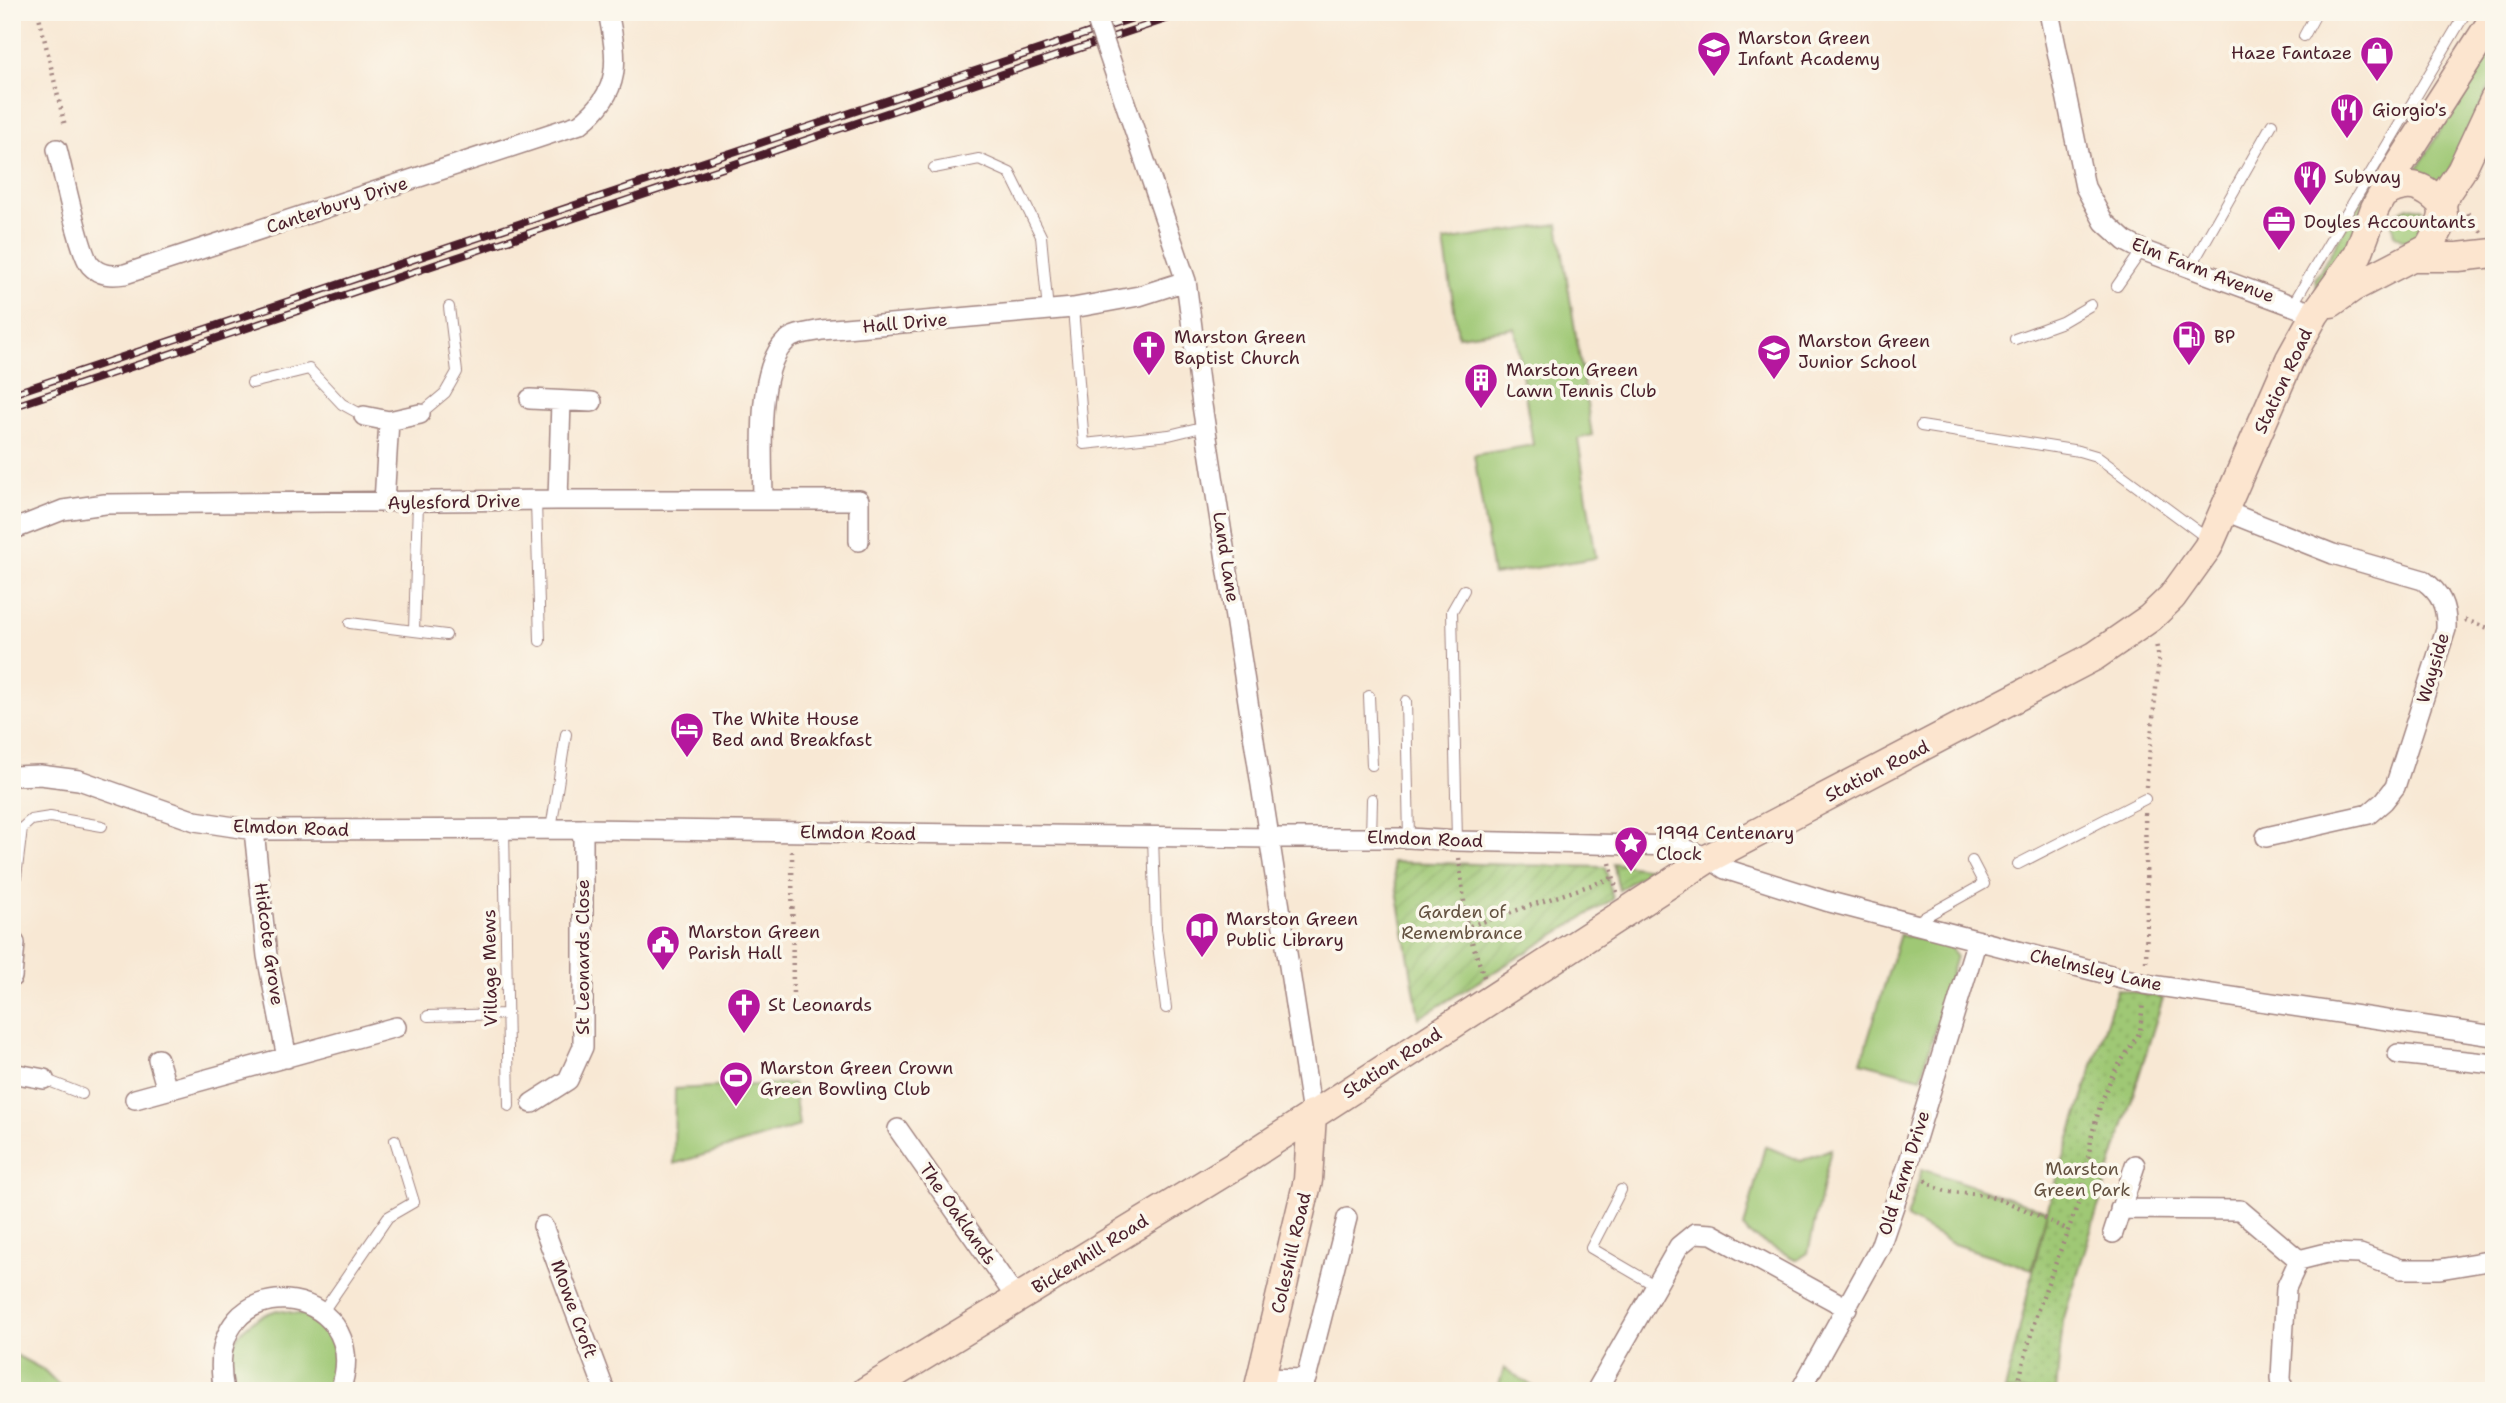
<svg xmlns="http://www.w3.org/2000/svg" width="2506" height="1403" viewBox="0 0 2506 1403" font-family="'Shantell Sans',sans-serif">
<defs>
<pattern id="park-dots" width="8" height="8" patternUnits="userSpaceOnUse" patternTransform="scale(1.75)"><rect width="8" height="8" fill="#9fc874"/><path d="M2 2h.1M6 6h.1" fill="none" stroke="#8aab65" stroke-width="1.8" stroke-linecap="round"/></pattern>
<pattern id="garden-furrows" width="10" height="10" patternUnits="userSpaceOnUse" patternTransform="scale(1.75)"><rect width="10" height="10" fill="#9fc874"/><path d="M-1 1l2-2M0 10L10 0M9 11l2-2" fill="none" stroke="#8aab65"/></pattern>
</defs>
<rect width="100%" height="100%" fill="#fbf7ec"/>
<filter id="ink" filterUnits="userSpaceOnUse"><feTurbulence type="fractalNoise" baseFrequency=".0143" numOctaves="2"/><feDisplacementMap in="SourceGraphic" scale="14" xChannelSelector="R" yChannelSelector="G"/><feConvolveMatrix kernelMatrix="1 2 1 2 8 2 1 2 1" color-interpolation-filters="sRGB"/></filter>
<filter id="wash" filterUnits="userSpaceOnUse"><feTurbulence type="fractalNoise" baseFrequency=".00686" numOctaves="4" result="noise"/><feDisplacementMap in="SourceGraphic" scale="28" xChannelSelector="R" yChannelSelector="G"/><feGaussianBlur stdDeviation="1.57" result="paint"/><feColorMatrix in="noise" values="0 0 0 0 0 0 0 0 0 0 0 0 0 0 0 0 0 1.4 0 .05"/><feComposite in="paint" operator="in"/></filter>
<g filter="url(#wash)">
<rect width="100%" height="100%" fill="#f8e8d4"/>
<path fill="#9fc874" stroke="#747450" stroke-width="2" d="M2494,40V77L2443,186L2413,176Z
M2379,172L2387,175L2358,239L2317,288L2315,279Z
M2409,207L2422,209L2429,219L2428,235L2416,240L2404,241L2394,234L2392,225L2394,214Z
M1558,224L1592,435L1578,439L1596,558L1493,575L1474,455L1533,445L1515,328L1458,336L1444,241Z
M1900,934L1949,945L1956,956L1921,1078L1861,1062Z
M793,1083L799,1126L674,1164L675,1089Z
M1765,1146L1801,1161L1831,1149L1808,1253L1797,1260L1749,1235L1744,1227Z
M1922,1169L2047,1211L2032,1269L1951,1243L1907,1218Z
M277,1310L305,1315L327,1331L336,1348L338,1363L331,1391H235C222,1349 235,1324 277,1310Z
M12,1353L44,1370L65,1391H12Z
M1504,1368L1540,1391H1497Z"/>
<path fill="url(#park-dots)" stroke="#747450" stroke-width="2" d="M2117,989L2163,998L2063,1321L2056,1391H2005L2047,1211Z"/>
<path fill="url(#garden-furrows)" stroke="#747450" stroke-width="2" d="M1392,862L1605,867L1613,899L1419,1018Z
M1613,863L1651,869L1619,890Z"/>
</g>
<g filter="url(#ink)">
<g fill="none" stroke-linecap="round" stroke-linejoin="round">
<g stroke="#a18480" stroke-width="12">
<path id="lane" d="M2304,36L2317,12
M934,168L979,159L1010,173L1041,236L1048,311
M2190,268L2272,124
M2117,286L2142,250
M2293,304L2466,12
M1073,308L1084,444L1169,435L1206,426
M2015,339L2062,322L2091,305
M252,383L309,369L342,404L364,416
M420,414L445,393L457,372L449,307
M1921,426L2079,451L2096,456L2208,539
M536,501L540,641
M350,623L446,635
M414,631L418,502
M1369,696L1372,765
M1406,701L1409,838
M504,829L509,1106
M551,829L566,734
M1153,837L1156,929L1166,1008
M1371,837L1372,799
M1457,841L1452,611L1464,590
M2018,864L2145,799
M1914,923L1984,884L1972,861
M15,943L13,902L22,828L31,820L50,817L102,826
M428,1016L506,1014
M44,1079L82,1094
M1621,1190L1591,1248L1656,1286
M322,1313L388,1217L414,1202L395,1140"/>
</g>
<g stroke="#a18480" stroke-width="22">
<path id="street" d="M2049,12L2085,187L2104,222L2125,241L2142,250L2315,314
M1118,82L1186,281L1202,405L1312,1114
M57,149C63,171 79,251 90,265C100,276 112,276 125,274L580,124C622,92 618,60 608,12
M530,399L592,402
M364,416L389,421L420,414
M558,500L561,401
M763,500C763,460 754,362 790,338C798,333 813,332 822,330L1073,308L1139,296L1186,281
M384,502L389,421
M2225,511L2333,554L2423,580C2441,593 2447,607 2446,629L2395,787L2384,801L2369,814L2266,837
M12,530L63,510L105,504L558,500H859V541
M12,776L40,775L79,780L195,821L254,830L583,829L1270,838H1409L1457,841L1677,846L1709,858L1725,869L1826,901L2145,984L2494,1036
M254,830L267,956L287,1058
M12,977L15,943
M2398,1054L2494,1064
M158,1059L167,1090
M12,1073L44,1079
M135,1099L396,1027
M532,1103L568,1080L583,1047V829
M898,1129L1017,1299
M2120,1209L2240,1210L2299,1260
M543,1226L605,1391
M2113,1233L2135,1165
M1262,1378L1306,1379L1347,1218
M224,1391C198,1259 379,1280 340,1391
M1596,1391L1679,1246L1695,1233L1712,1234L1847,1308
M1800,1391L1880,1247L1908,1165L1977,940
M2283,1391L2281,1378L2286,1288L2299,1260L2327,1253L2360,1254L2401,1269H2440L2494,1260"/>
</g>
<g stroke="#a18480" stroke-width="31">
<path id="secondary" d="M2383,194C2408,180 2422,184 2442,204
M2414,257H2458L2494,253
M2331,303L2352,288L2429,248L2440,227L2443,215L2442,204L2446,193L2461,171L2494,100
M866,1391L1236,1165L1709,858L2095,656L2150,618L2172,597L2208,547L2290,359L2315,314L2358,254L2375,208L2395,172L2494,18
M1258,1391L1308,1180L1312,1114"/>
</g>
<path stroke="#a18480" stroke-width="4.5" stroke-dasharray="2 5" stroke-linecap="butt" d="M38,12L65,126
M2468,213L2481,232
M2465,620L2494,630
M2146,787L2159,659L2156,643
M2145,813L2147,911L2146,965
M792,851L793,1001
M1459,858L1467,927
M1610,863L1617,892
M1484,977L1467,927L1612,878
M1925,1180C1947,1199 1964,1189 1987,1196C2015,1203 2043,1219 2069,1230
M2016,1391L2037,1312L2083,1191L2092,1134L2101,1103L2113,1074L2140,1032L2143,1002"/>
<use href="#lane" stroke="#fff" stroke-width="10"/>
<use href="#street" stroke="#fff" stroke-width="19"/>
<use href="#secondary" stroke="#fce5cf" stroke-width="28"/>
<g stroke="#4a1f2b" stroke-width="8">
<path id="rail" d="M12,394L1151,12
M12,407L1187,12"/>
</g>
<use href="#rail" stroke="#fbf7ec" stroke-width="5" stroke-dasharray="16" stroke-linecap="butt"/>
<g stroke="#a18480" stroke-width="22" stroke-linecap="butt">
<path id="street-bridge" d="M1094,12L1118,82"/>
</g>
<use href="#street-bridge" stroke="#fff" stroke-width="19"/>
</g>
</g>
<defs>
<g id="school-pin" transform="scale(1.75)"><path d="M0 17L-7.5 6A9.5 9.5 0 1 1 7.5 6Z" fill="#b5179e" stroke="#fbf7ec"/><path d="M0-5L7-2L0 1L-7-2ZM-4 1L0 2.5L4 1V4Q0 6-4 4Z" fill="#fff"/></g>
<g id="shop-pin" transform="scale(1.75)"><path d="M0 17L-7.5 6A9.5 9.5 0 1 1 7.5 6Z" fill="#b5179e" stroke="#fbf7ec"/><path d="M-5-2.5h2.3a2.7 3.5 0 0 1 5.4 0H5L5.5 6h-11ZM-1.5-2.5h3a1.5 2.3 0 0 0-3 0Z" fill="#fff"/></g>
<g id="restaurant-pin" transform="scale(1.75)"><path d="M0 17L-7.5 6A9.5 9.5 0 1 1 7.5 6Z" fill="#b5179e" stroke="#fbf7ec"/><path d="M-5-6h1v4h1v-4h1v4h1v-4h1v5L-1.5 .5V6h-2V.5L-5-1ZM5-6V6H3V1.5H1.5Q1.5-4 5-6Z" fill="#fff"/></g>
<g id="office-pin" transform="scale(1.75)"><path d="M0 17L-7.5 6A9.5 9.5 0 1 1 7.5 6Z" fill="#b5179e" stroke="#fbf7ec"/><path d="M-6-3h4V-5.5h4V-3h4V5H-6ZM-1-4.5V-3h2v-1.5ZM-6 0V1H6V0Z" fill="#fff"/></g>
<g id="fuel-pin" transform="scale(1.75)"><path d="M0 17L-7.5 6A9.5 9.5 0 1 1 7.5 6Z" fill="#b5179e" stroke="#fbf7ec"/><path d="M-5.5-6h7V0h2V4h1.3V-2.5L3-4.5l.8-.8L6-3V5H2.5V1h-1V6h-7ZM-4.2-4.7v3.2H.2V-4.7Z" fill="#fff"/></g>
<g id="church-pin" transform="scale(1.75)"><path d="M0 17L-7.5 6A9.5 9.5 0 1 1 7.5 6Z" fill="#b5179e" stroke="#fbf7ec"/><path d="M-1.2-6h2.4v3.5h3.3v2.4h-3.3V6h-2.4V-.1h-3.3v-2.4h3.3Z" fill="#fff"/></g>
<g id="building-pin" transform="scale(1.75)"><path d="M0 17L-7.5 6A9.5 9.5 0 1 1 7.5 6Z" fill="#b5179e" stroke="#fbf7ec"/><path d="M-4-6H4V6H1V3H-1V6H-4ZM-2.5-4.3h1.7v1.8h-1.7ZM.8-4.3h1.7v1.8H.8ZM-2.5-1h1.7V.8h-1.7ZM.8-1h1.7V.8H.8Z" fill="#fff"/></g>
<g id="hotel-pin" transform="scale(1.75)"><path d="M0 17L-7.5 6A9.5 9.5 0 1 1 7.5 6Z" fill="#b5179e" stroke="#fbf7ec"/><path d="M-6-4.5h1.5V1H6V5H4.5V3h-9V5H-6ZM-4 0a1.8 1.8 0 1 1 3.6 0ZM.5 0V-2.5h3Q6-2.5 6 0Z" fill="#fff"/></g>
<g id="sight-pin" transform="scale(1.75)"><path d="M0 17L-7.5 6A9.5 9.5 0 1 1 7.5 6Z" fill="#b5179e" stroke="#fbf7ec"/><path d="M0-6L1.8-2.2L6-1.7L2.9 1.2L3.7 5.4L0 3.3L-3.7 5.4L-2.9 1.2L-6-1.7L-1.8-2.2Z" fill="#fff"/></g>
<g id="library-pin" transform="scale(1.75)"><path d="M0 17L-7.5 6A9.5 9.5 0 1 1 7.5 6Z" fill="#b5179e" stroke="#fbf7ec"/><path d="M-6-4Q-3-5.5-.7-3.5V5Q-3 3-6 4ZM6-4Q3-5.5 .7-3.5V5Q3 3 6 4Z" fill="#fff"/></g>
<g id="civic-pin" transform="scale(1.75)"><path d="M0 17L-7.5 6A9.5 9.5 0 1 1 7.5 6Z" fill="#b5179e" stroke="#fbf7ec"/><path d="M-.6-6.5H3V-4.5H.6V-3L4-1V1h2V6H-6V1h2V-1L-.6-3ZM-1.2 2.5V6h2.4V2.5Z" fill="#fff"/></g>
<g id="stadium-pin" transform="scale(1.75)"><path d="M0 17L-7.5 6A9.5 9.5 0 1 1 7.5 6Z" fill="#b5179e" stroke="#fbf7ec"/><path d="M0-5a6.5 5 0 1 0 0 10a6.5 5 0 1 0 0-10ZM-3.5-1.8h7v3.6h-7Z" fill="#fff"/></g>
</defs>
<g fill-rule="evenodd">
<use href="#school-pin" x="1714" y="48"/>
<use href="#shop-pin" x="2377" y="53"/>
<use href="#restaurant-pin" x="2347" y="110"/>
<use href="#restaurant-pin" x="2310" y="177"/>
<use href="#office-pin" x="2279" y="222"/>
<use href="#fuel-pin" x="2189" y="337"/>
<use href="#church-pin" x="1149" y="347"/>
<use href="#school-pin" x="1774" y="351"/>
<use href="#building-pin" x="1481" y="380"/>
<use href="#hotel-pin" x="687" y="729"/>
<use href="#sight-pin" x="1631" y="843"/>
<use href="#library-pin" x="1202" y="929"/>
<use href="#civic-pin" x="663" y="942"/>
<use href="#church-pin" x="744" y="1005"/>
<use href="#stadium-pin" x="736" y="1078"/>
</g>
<g text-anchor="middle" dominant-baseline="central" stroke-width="7" stroke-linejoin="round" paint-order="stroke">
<g font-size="18" fill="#4a1f2b" stroke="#fbf7ec" text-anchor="start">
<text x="1738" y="38">Marston Green<tspan x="1738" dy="21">Infant Academy</tspan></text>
<text x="2352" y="53" text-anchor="end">Haze Fantaze</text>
<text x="2372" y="110">Giorgio's</text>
<text x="2334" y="177">Subway</text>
<text x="2304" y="222">Doyles Accountants</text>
<text x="1174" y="337">Marston Green<tspan x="1174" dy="21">Baptist Church</tspan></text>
<text x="2214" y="337">BP</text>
<text x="1798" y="341">Marston Green<tspan x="1798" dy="21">Junior School</tspan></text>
<text x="1506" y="370">Marston Green<tspan x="1506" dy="21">Lawn Tennis Club</tspan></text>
<text x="712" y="719">The White House<tspan x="712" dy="21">Bed and Breakfast</tspan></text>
<text x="1656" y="833">1994 Centenary<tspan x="1656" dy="21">Clock</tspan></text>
<text x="1226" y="919">Marston Green<tspan x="1226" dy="21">Public Library</tspan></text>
<text x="688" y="932">Marston Green<tspan x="688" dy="21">Parish Hall</tspan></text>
<text x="768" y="1005">St Leonards</text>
<text x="760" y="1068">Marston Green Crown<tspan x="760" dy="21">Green Bowling Club</tspan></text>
</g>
<g font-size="18" fill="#4a1f2b" stroke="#fbf7ec">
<text transform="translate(337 205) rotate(-18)">Canterbury Drive</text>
<text transform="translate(2203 270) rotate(21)">Elm Farm Avenue</text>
<text transform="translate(905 323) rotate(-5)">Hall Drive</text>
<text transform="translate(2283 381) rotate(-65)">Station Road</text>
<text transform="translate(454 502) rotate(-1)">Aylesford Drive</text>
<text transform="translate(1226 557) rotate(81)">Land Lane</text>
<text transform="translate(2433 668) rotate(-73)">Wayside</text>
<text transform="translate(1877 771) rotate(-27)">Station Road</text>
<text transform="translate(291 828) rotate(2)">Elmdon Road</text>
<text transform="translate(858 833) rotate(1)">Elmdon Road</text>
<text transform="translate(1425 839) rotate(2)">Elmdon Road</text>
<text transform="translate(269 944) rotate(82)">Hidcote Grove</text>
<text transform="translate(583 957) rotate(-90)">St Leonards Close</text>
<text transform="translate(490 968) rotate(-91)">Village Mews</text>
<text transform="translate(2096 970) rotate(13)">Chelmsley Lane</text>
<text transform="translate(1392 1063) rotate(-33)">Station Road</text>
<text transform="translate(1904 1173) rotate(-72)">Old Farm Drive</text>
<text transform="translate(958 1214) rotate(55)">The Oaklands</text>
<text transform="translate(1291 1253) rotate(-77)">Coleshill Road</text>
<text transform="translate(1090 1254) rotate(-32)">Bickenhill Road</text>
<text transform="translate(574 1309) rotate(70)">Mowe Croft</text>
</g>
<g font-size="18" fill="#645241" stroke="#fbf7ec">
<text x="1462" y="912">Garden of<tspan x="1462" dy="21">Remembrance</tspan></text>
<text x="2082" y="1169">Marston<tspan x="2082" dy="21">Green Park</tspan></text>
</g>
</g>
<rect width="2506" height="1403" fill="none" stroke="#fbf7ec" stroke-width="42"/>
</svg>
